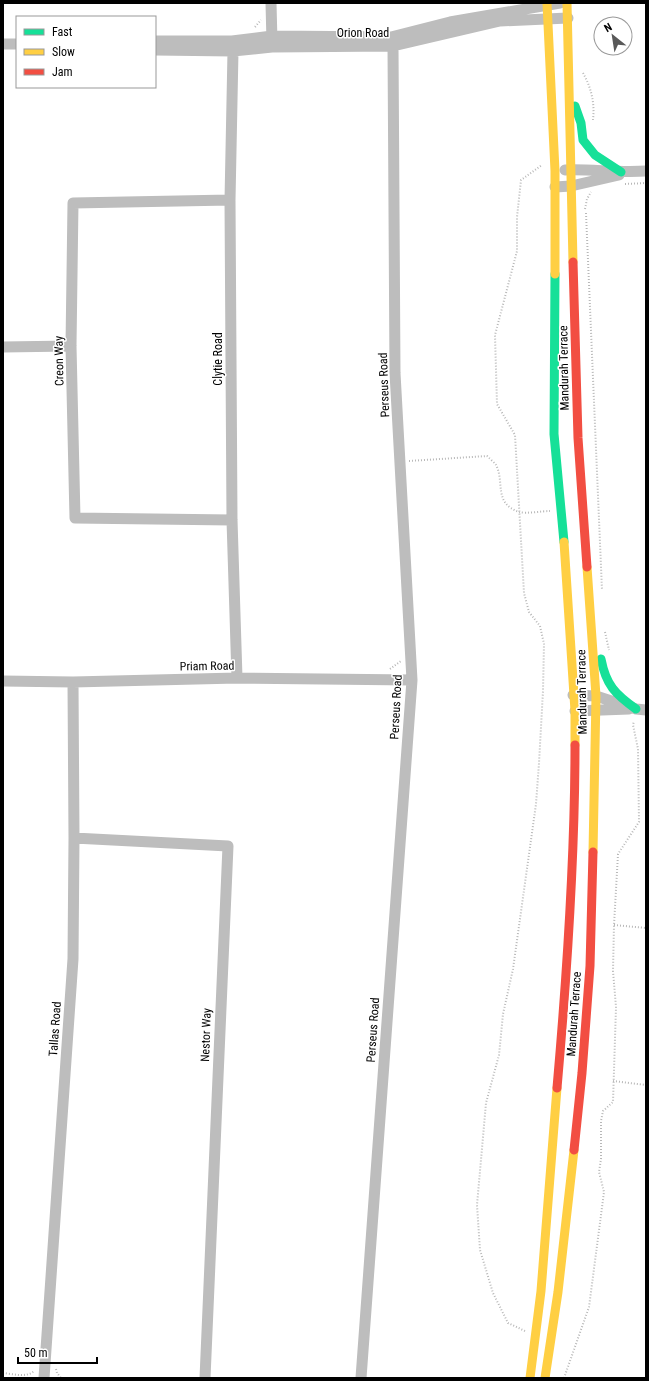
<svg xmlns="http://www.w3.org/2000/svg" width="649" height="1381" viewBox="0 0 649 1381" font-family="'Roboto Condensed',sans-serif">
<rect width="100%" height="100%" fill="#fff"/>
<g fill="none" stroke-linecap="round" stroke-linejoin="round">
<path stroke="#b8b8b8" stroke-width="2" stroke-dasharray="1 2" stroke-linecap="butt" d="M255,27L261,20
M583,73C591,87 595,103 593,120
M625,184L646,183
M585,209L587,199L591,192
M586,213L602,590
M409,461L487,456C490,459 494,462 496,465C505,482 493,503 519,512C526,514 542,511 550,511
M605,632L609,650
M219,668L224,663H226
M390,669L401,661
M614,925L646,928
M613,1081L646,1085
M525,1331L508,1323L493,1293L480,1250L477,1205L486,1103L499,1055L503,1014L513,969L536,804L539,763L543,691L544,644L540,626L529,612L524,593L515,435L497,404L495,335L517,251V217L521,180L542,165
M56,1369L57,1373L61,1378
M3,1373C13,1374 27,1378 34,1371
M564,1378L589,1307L604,1192L599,1172L601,1159V1121L603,1111L613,1102L616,1007L613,971L614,925L618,854L639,822L638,749L633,725L634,721"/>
<path stroke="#bdbdbd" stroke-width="11" d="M271,3L272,42
M155,41H232L272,36L391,37L450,22L560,3
M232,41L233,51L230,200L232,520L237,678
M3,44H17
M155,50L233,51L272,47L393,46L500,21L568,18
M565,170C592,169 619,173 646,171
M555,187L571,186L619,175
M230,200L73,203L71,346L75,518L232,520
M3,347L71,346
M3,681L73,682L237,678L412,680
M573,695L596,696L636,709L646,710
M575,711L629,709
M74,838L228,846L205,1378
M44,1378L73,959L74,838L73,682
M361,1378L412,680L395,373L393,46L391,37"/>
<path stroke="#16e098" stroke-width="9" d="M575,106L581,123L583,140L595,155L621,172
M555,274L554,434L564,542
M601,659C606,685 615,694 636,709"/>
<path stroke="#ffcf43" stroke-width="9" d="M547,3L555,171V274
M567,3L573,262
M564,542L575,711V745
M587,567L596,696L593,852
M530,1378L541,1291L557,1088
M545,1378L558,1292L574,1150"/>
<path stroke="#f24e42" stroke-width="9" d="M573,262L578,438L587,567
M557,1088C567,974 575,860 575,745
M574,1150L582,1073L590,966L593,852"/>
</g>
<g text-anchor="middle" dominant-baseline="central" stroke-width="3" stroke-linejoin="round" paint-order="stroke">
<g font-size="12" fill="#000" stroke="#fff">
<text x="363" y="33">Orion Road</text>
<text transform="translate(218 359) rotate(-90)">Clytie Road</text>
<text transform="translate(59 361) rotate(-91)">Creon Way</text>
<text transform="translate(564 368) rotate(-91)">Mandurah Terrace</text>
<text transform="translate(384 385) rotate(-92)">Perseus Road</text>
<text transform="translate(207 666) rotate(-1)">Priam Road</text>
<text transform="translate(582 692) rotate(-91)">Mandurah Terrace</text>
<text transform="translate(396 707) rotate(-87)">Perseus Road</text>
<text transform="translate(574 1014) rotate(-86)">Mandurah Terrace</text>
<text transform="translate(55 1029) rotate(-86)">Tallas Road</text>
<text transform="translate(373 1030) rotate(-86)">Perseus Road</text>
<text transform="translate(206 1035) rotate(-88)">Nestor Way</text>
</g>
</g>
<rect width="649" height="1381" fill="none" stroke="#000000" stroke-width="8"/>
<rect x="16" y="16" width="140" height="72" fill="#ffffff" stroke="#999999"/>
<rect x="24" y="29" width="20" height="6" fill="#16e098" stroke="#999999"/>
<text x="52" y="36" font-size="12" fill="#000000">Fast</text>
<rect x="24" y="49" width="20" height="6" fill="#ffcf43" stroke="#999999"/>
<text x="52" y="56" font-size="12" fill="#000000">Slow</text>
<rect x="24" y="69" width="20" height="6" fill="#f24e42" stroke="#999999"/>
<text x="52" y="76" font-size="12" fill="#000000">Jam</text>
<g transform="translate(613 36) rotate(330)"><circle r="19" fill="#ffffff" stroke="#999999"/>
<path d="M0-3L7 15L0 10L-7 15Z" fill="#595959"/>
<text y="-6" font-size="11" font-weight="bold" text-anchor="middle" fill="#000000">N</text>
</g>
<path d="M18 1357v6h79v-6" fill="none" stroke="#000000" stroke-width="2"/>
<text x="24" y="1357" font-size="12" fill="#000000" stroke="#ffffff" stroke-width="3" paint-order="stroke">50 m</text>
</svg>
